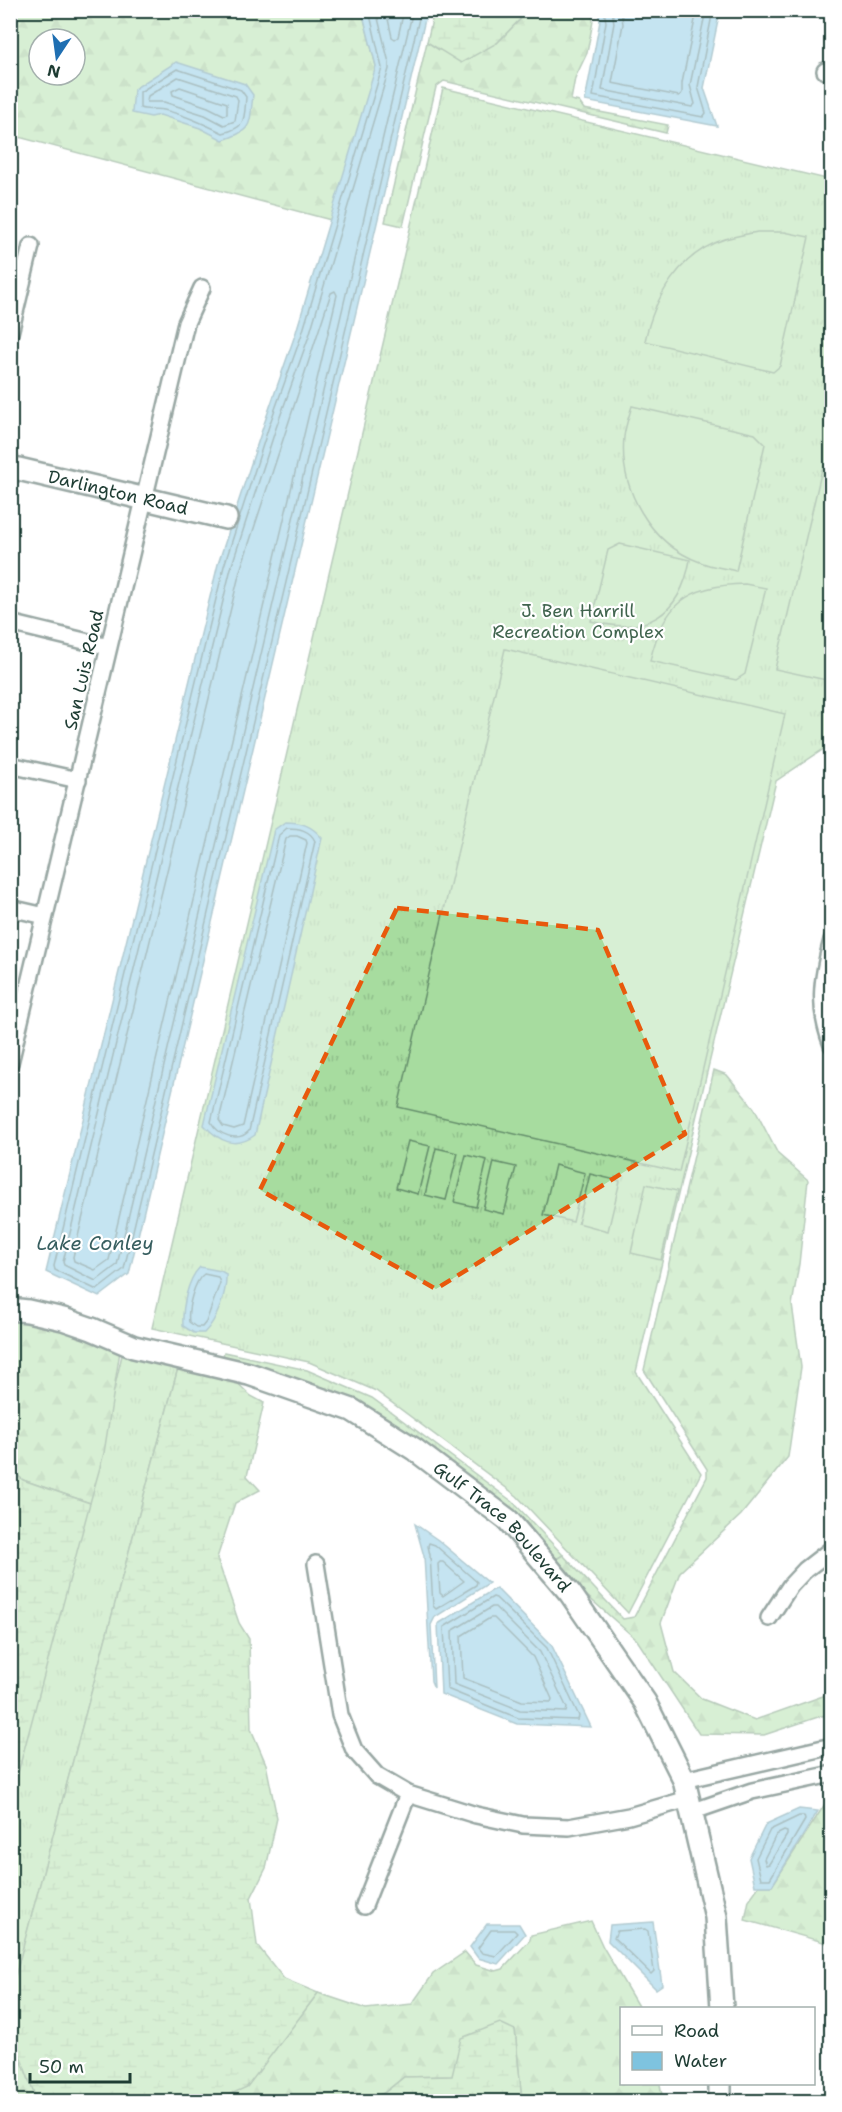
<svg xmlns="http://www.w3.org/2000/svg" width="842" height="2112" viewBox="0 0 842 2112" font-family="'Shantell Sans',sans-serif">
<defs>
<pattern id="grass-tufts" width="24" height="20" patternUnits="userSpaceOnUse" patternTransform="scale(1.5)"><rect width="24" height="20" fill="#a7dc9f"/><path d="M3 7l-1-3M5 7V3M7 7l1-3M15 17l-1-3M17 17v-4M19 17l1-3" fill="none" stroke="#8fbe8a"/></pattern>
<pattern id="forest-firs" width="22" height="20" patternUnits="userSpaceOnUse" patternTransform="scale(1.5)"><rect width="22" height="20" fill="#a7dc9f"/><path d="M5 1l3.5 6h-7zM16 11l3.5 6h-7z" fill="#8fbe8a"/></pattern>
<pattern id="wetland-marsh" width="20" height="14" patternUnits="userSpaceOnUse" patternTransform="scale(1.5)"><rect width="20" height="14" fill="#a7dc9f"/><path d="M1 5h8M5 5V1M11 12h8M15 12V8" fill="none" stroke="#8fbe8a"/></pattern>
</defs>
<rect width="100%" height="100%" fill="#fff"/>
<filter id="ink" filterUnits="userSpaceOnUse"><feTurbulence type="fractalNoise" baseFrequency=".0167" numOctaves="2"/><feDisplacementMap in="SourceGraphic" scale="12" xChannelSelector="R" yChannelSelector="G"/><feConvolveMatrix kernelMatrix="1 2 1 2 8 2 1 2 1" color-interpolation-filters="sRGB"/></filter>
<g filter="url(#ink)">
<path fill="url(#grass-tufts)" stroke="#638c6a" stroke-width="1.5" d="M443,88L831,180V744L776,781L636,1372L701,1473L628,1613L517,1496L376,1391L309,1362L152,1328Z
M224,1352L307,1370L372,1398L513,1502L563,1555L553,1561L419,1443L222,1361Z
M122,1355L178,1368L11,1993V1795L88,1502Z"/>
<path fill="url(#forest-firs)" stroke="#638c6a" stroke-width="1.5" fill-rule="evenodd" d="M10,11H362L376,66L346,224L11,135ZM39,39H75V75H39Z
M528,11H591L593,21L587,53L575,78L571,100L579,102L584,109L668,125L666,133L444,81L436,87L403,226L385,222L427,42L439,50L497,43Z
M714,1070L727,1075L754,1108L778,1154L808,1180L799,1264L792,1305L801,1367L788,1457L741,1515L680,1572L661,1623L674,1672L702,1699L755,1720L823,1696L831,1688V1715L821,1716L764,1735L699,1734L637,1640L570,1581L553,1561L563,1555L623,1619L634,1617L707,1477V1469L644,1370Z
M13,1318L61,1327L120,1351L104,1453L90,1503L23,1480L11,1470L10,1327Z
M825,1804H831V1953L827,1943L745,1920L749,1900L759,1886H772Z
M591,1921L603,1947L639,2008H622V2084H660L663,2101H522L515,2030L453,2076L404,2077L384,2093L363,2101L215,2102L247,2086L318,1993L366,2009L412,2004L433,1974L465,1952L476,1965L496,1971L503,1969L530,1940L531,1935Z
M10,2040L19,2053L35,2096V2101H11Z"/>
<path fill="url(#wetland-marsh)" stroke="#638c6a" stroke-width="1.5" d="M434,11V10L528,11L497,43L461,63L427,42Z
M178,1368L233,1379L251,1396L264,1403L247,1476L260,1490L235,1503L217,1558L239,1623L249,1639L251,1729L266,1764L277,1818L266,1868L251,1898L257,1945L284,1979L318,1993L247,2087L215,2101H35V2096L19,2053L11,2040V1992Z
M11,1470L23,1480L90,1503L11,1799Z
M500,2023L515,2030L522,2101H363L384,2093L404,2077L452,2076L461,2038Z"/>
<path fill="#a7dc9f" stroke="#638c6a" stroke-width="1.5" d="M757,232H784L809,237L780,366L773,372L645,341C654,298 680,253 725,239C736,236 747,234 757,232Z
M632,406L755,434L765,444L736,571C725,568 712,567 700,562C650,544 619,489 624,437C625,427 629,416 632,406Z
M831,463V681L775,669L822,469Z
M620,544L690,560C680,616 646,636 591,621L608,550Z
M745,584L766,588L745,674L736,680L650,661C663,604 687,585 745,584Z
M505,649L785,714L679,1172L398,1107Z
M408,1141L430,1146L418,1194L396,1188Z
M436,1148L458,1153L446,1200L425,1195Z
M466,1155L487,1160L476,1207L454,1202Z
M494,1162L516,1167L504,1214L483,1209Z
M555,1165L585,1173L573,1222L543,1215Z
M590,1174L620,1181L608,1231L578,1223Z
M646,1184L677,1191L661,1260L631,1253Z"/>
<path fill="#7ec3df" stroke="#588d9b" stroke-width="1.5" d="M362,11H427L129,1274L99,1297L46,1272L218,564L264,424L296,332L376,66Z
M598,11H720L704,88L717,126L585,101L600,21Z
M176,62L245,84L253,95C249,125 254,130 223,140L200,128L160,115L151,117L132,113L134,89Z
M285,822C301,822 311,825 322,838L255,1135C235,1150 219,1141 204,1125L274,830Z
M200,1267L221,1271L226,1274C227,1293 217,1320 204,1333H194L183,1326C182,1308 187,1280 200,1267Z
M415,1524L438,1540L489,1583L435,1617L431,1625L434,1688L431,1681L424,1556Z
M496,1588L551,1644L591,1727L517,1724L441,1694L438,1624Z
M799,1809L818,1811L772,1886H755L749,1858L766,1824Z
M653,1922L662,1985L656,1989L608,1941L610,1925Z
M487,1924H519L525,1934L498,1964L478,1958L470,1947Z"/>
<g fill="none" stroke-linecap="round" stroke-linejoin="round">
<path stroke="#457378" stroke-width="1.5" d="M369,10L382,68L302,334L269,426L224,566L54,1266L55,1270L97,1290L124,1269L421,10
M376,10L389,63V69L309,336L276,428L231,568L63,1262L64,1265L96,1281L117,1265L413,10
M386,10L392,37L395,39L398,37L404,10
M604,10L606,22L593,96L703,117L706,113L698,87L713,10
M612,10L614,23L602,90L692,107L695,104L690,85L706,10
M621,10L623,24L612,83L679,96L682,93V83L697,10
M177,69L241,90L246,97C244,119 247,127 223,133C204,124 185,115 164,110C156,108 148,111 140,108V92Z
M178,77L236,96L238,100L235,121L224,125L205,115L164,102H147L148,96Z
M180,87L227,103V114L224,115L208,107L173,95L172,91Z
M335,291L337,295L109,1260L95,1270L74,1261L73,1257L240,571L331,293Z
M287,828C299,828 310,830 315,841L249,1131C238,1143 218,1135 211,1122L279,835Z
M290,836H297L306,840L307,843L243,1126L234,1129L223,1126L219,1120L286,839Z
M204,1274L218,1277L220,1283L206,1322L202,1327H196L189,1322C187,1309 194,1281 204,1274Z
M429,1543L435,1545L477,1582L476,1585L436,1609L433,1606L430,1555L428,1546Z
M440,1562H443L464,1581L443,1596L440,1593L438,1564Z
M493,1597L496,1598L547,1648L579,1716L578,1720L518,1718L447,1689L444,1627Z
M492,1607H495L540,1652L567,1708L566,1712L520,1710L454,1684L452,1631Z
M490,1618H494L533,1657L552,1699L551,1702L522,1701L463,1678L461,1636Z
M799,1816H804L805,1820L770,1879H761L756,1858L770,1830Z
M784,1831L787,1832V1835L769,1864L766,1865L764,1859L776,1835Z
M645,1929L648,1931L654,1971L651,1974L614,1938L617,1931Z
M491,1930H514L517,1933L496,1956L482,1953L478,1948Z"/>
<g stroke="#1f3d34" stroke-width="20">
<path id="street" d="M825,71L832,70
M10,333L31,246
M10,623L109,647
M10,765L78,780
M10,908L45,916
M832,940C822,978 817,1007 832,1045
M10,1063L186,323L202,288
M316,1564L340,1715L354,1750L377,1776L408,1794L476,1815L523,1825L569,1827L629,1816L688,1799
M769,1618L790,1586L805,1570L832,1549
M684,1780L832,1746
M691,1812L752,1791L832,1774
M364,1906L408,1794"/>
</g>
<g stroke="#1f3d34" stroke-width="26">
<g id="secondary">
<path id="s1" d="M10,467L226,518"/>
<path id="s2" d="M10,1309L28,1311L63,1319L92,1329L134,1347L249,1374L352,1410L414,1449L508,1520L570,1593L645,1702L684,1780L716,1917L722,2008"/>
<path d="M720,2102V2084"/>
</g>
</g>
<use href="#street" stroke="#fff" stroke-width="15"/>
<use href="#secondary" stroke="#fff" stroke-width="21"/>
</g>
</g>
<path d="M0 0H842V2112H0ZM397,908L598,930L685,1134L436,1289L260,1190Z" fill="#fff" fill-opacity=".55" fill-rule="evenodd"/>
<path fill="none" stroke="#e8590c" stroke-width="4.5" stroke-dasharray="12 8" stroke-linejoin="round" d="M397,908L598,930L685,1134L436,1289L260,1190Z"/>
<g text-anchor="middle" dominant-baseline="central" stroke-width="4.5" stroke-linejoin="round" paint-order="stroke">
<g font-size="18" fill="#1f3d34" stroke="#fff">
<text stroke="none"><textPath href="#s1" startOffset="111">Darlington Road</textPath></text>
<text transform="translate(84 670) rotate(-77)">San Luis Road</text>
<text stroke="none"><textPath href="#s2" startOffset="549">Gulf Trace Boulevard</textPath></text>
</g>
<g font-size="18" fill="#41654f" stroke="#fff">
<text x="578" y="611">J. Ben Harrill<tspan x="578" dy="21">Recreation Complex</tspan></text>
</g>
<g font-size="20" font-style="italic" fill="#375e5f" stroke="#fff">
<text x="95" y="1243">Lake Conley</text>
</g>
</g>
<rect width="842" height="2112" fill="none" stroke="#fff" stroke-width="36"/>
<rect x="18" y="18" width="806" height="2076" fill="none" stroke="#1f3d34" stroke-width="2" filter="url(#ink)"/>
<rect x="620" y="2007" width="195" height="78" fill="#ffffff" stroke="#a5b1ae" stroke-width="1.5"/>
<rect x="632" y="2026" width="30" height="9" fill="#ffffff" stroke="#a5b1ae" stroke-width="1.5"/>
<text x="674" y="2037" font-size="18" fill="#1f3d34">Road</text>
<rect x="632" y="2052" width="30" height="18" fill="#7ec3df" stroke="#a5b1ae" stroke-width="1.5"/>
<text x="674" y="2067" font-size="18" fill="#1f3d34">Water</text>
<g transform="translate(57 57) rotate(193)"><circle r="28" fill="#ffffff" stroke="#a5b1ae" stroke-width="1.5"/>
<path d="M0-4.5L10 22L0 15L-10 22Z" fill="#1f6fb2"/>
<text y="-9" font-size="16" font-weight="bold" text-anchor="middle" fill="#1f3d34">N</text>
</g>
<path d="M30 2073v9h100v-9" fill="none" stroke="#1f3d34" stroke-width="3"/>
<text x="39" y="2073" font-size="18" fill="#1f3d34" stroke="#ffffff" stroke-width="4.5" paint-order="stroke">50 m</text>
</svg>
